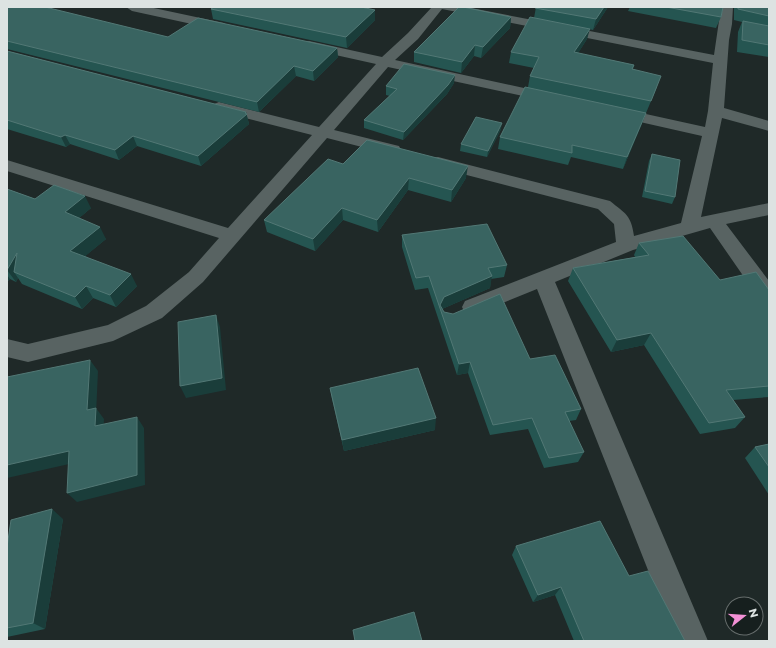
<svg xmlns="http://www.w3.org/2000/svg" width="776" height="648" viewBox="0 0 776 648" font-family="Montserrat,sans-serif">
<rect width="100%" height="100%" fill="#1f2928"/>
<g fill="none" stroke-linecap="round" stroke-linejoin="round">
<path fill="#586362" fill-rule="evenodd" d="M126,7H149L224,23L230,27L224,31L132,11Z
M432,7H466L714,55L721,7H733L732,24L729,40L724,108L769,121V131L722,118L701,217L769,203V215L726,224L769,281V305L762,303L710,228L633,250L555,282L708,641H676L537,289L473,315L465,313L462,307L465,301L616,242L614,224L598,209L432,166L430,162L432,158L438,157L610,201C626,214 631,215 634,236L681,223L702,136L609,115L606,112L609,109L614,107L705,127L708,111L713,63L442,9L418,39L395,60L556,95L558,98L556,101L551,102L388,67L334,130L399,146L401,150L399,154L393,155L327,138L203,282L162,318L113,341L28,362L7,357V339L28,344L108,325L146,306L189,272L219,238L7,171V160L228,228L312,135L214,110L211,107L214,104L219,102L319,127L376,64L304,48L302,45L304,42L309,41L382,57L408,33Z"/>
</g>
<path fill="#255551" d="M7,7L168,37L337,48L338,57L314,81L296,76L259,112L7,49Z
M536,7H608L593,30L589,29L587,39L578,53L634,65L633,69L657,87L646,113L623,169L571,157L568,165L498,149L500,137L528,87L530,76L534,68L509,63L511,52L534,18Z
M630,7H723L721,17L716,28L628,11Z
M734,7H769V57L737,52L738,32L742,22L734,20Z
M211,9L375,20L347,48L213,19Z
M511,17L510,28L481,58L474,56L461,73L414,62V52Z
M7,51L246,112L249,124L201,166L137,146L119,160L70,144L66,147L7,129Z
M454,83L447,94L403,140L364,128V120L390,96L386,95V86Z
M501,129L487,157L460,151L461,144Z
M652,154L675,197L672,204L642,197L649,161Z
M343,164L466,178L451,202L408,190L378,232L343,220L315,251L267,232L264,220Z
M7,189L35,199L91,208L79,218L106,239L85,256L137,286L116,307L93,298L82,309L22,284L18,278L16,282L10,279L7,282Z
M402,235L507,265L504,277L491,279L490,288L442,309L444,312L530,359L581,409L576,420L569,421L584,452L578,462L544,468L528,429L490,435L468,373L457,375L428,288L415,290L402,247Z
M639,243L720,280L769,290V397L733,400L745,417L735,428L700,434L644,345L611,352L568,281L573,268L635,257L634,255Z
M330,388L435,430L344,451L332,399Z
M769,444V495L745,458L755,447Z
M63,519L45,629L7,637V547Z
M516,546L629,576L685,641H574L555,595L533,602L512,555Z"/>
<path fill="#1a3d3a" d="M604,7H608L593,30L596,19Z
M375,10V20L347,48L346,37Z
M511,17L510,28L481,58L483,47Z
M590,29L587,39L572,63L574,52Z
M475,45L474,56L461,73L462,62Z
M337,48L338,57L314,81L313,71Z
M294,66L296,76L259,112L257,102Z
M455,75L454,83L447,94L403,140L404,132Z
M246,112L249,124L201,166L198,156Z
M646,113L642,124L623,169L627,157Z
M502,123L501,129L487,157L488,151Z
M65,135L70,144L66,147L61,137Z
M133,136L137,146L119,160L115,150Z
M468,166L466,178L451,202L452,190Z
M409,178L408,190L378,232L377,220Z
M85,196L91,208L72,224L65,212Z
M342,208L343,220L315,251L313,239Z
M100,227L106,239L77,263L70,251Z
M17,253L14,272L18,278L16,282L7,270Z
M131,274L137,286L116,307L110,295Z
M7,275L10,279L7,282Z
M492,276L490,288L442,309L440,305L444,297Z
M86,286L93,298L82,309L75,297Z
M216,315L220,327L226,390L186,398L180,386Z
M651,333L644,345L611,352L617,340Z
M90,360L98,371L96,415V408L104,419L103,437L95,426L87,410Z
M470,362L468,373L457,375L459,364Z
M137,417L144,428L145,485L77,502L67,493Z
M436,418L435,430L344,451L342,440Z
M69,451L78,462L7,478V465Z
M52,509L63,519L45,629L33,623Z
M561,587L555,595L533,602L538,595Z"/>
<path fill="#396461" stroke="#527875" d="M7,7H45L168,37L198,18L337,48L313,71L294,66L257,102L7,41Z
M214,7H361L375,10L346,37L211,9Z
M459,7H463L511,17L483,47L475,45L462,62L414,52Z
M536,7H604L596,19L535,8Z
M666,7H723L721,17Z
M738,7H769V16L738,9Z
M530,17L590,29L574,52L634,65L632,69L661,76L651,101L530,76L539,57L511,52Z
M743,21L769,26V45L742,40Z
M7,51L246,112L245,113L247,114L198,156L133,136L115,150L65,135L61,137L7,120Z
M404,64L455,75L448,85L404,132L364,120L397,89L386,86Z
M525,87L646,113L627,157L572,145V153L500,137Z
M476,117L502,123L488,151L461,144Z
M367,140L468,166L452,190L409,178L377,220L342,208L313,239L264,220L328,159L343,164Z
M652,154L680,160L675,197L645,191Z
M54,185L85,196L65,212L100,227L70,251L131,274L110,295L86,286L75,297L14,272L17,253L7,270V189L35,199Z
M487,224L507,265L488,268L492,276L444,297L440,305L444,312L453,314L500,294L530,359L555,355L581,409L565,412L584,452L549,458L532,418L493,425L470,362L459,364L429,276L416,278L402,235Z
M683,236L720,280L756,272L769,290V386L726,390L745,417L709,423L651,333L617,340L573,268L649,255L639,243Z
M216,315L222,378L180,386L178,322Z
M90,360L87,410L96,408L95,426L137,417V475L67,493L69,451L7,465V377Z
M418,368L436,418L342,440L330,388Z
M769,444V467L755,447Z
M52,509L33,623L7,628V547L11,520Z
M600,521L629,576L648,571L685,641H584L561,587L538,595L516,546Z
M414,612L422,641H355L353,630Z"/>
<rect width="776" height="648" fill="none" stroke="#dde3e2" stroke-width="16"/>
<g transform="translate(744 616) rotate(73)"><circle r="19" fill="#161f1e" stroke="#666d6c"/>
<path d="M0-3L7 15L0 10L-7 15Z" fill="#f391d6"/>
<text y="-6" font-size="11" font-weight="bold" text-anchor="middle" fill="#dde3e2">N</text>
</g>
</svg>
